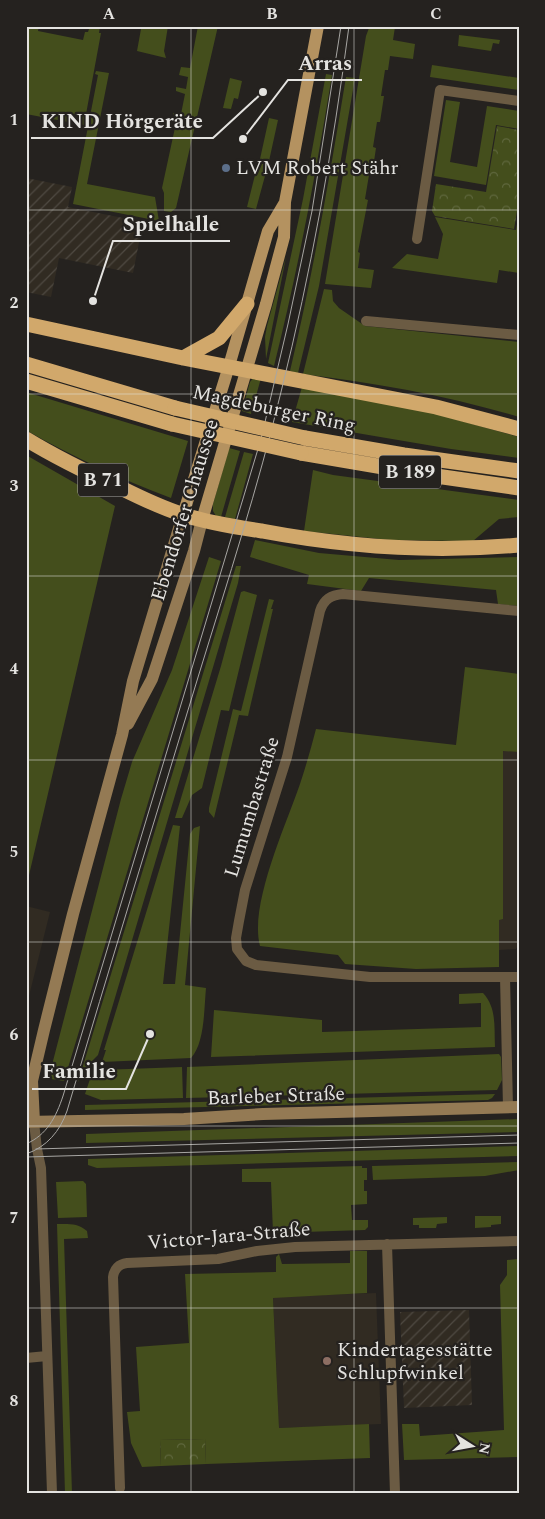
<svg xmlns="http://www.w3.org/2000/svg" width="545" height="1519" viewBox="0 0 545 1519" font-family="Spectral,serif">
<defs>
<pattern id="industrial-furrows" width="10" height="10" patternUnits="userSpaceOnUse" patternTransform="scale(1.25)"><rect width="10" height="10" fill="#312b22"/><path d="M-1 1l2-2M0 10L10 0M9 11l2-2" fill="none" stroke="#4f4a42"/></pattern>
<pattern id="park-crowns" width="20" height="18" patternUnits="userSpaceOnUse" patternTransform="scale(1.25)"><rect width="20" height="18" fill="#444e1c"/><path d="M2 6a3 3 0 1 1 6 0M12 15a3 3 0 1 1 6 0" fill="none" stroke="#5f673d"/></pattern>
</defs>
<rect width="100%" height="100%" fill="#25221f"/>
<path fill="#312b22" d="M503,750L519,752V947L516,948V949L499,950V919H503Z
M26,906L50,912L26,1008Z
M376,1293L381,1424L279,1428L273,1297Z"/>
<path fill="url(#industrial-furrows)" d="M26,178L72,187L68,207L143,222L133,273L59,258L51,297L26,292Z
M469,1310L472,1405L404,1408L400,1312Z"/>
<path fill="#444e1c" d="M26,26H39L38,31L83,40L85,32H88L90,26H100L99,33H101L84,125L26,114Z
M133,26H168L164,51L166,58L137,51L141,29L133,28Z
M198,26H218L176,208L171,212L164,211V193L162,188L176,123L173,113L181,114L185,94L176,91V87L186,89L188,77L179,75L181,67L190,68Z
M372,26L395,27L393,40L415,44L413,59L390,56L388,70H385L381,96H384L380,122H377L373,147L376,148L372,175H369L365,199L368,200L358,252L360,253L358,268L374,270L371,288L325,284L366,36L369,28Z
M459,35L500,40L499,44L493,43L491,51L458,46Z
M432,65L519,78V90L430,77Z
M96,71L109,73L87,184L155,197L159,221L73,204L98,75L95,74Z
M326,74L332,75C316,173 298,270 274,366L268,363L303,199Z
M346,77L355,78L319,286L298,373L290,371C313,274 330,175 346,77Z
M230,78L242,81L238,99L234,98L231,109L223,108Z
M446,100L460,102L450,162L477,167L487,106L519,111V129L496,125L486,185L434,176Z
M269,118L278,120L269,161L260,159Z
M258,163L268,165L256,209L247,207Z
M519,212V273L499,270L497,283L392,268L407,254L438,259L443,234L435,217L516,230Z
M286,257L266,359L265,337L267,326Z
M324,289L332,290L333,301L339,308L365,326L519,342V417C449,396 376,383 303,374Z
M254,377L261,378L251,414L242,411L250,382Z
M302,387L433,413L519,437V458L451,449L292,422Z
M29,393L188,441L171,498C121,479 73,457 26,430V396Z
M229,448L240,451L221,517L216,516L213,511V504Z
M244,452L253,454L235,519L225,517Z
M26,455L115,506L26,888Z
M313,470L333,475L519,500V517L499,519L473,541L390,540L304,531Z
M255,540L319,553L399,560L519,557V606L498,604L496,590L369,578L361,591L307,584L309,575L250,557Z
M209,557L221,561L64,1081L51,1079L53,1061L121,799L132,762L172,670Z
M236,566H241L238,583L98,1055L89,1064L78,1082Z
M244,591L257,595L229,711L221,710L202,788L192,795L182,818H175L221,666L241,592Z
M269,599L274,600L271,609H273L248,716L239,715L214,818L209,812V808L233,709L241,711Z
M465,667L519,674V752L503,751V919L499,920V967L416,969L345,964L338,955L260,946C249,905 286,825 300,784C306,766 311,748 316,729L456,745Z
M173,825L180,826L163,984H175L190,834L194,828L200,826L185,985L206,988C204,1008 205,1043 191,1058L102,1062L106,1050H104Z
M483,993C497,1008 494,1027 495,1047L211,1057L214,1010L322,1020V1032L481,1027V1003L459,1004V994Z
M499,1054L501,1057L502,1080L497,1090L186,1098L187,1067Z
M182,1067L183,1098L101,1100L85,1094L91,1076L101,1070Z
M495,1094L492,1098L488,1100L85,1110V1105Z
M519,1119V1132L86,1143V1134Z
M519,1146V1156L97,1168L88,1165V1159Z
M519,1162V1170L485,1176L373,1180L372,1166Z
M362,1166V1168H367V1180H364V1191H367V1204L351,1205L352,1220H368V1227L365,1230L273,1233L271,1182H242V1169Z
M83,1181L86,1184L87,1217L58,1218L56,1182Z
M475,1216H501V1224L491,1225V1227L475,1228Z
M447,1217V1223L437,1224L436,1228H419V1225H413V1218Z
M57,1224C69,1224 78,1223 87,1231L88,1238L64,1239L72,1493H65Z
M518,1244L519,1457L404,1460L402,1424H419L420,1436L504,1430L500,1285L507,1275V1260L518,1259Z
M350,1251H367V1293L273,1298L279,1428L369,1424L370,1458L206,1464L205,1439L160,1440L161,1466L142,1467L131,1443L127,1412L140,1411L136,1347L189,1343L185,1274L276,1272V1257L279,1254L282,1264L350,1263Z"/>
<path fill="url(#park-crowns)" d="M497,126L519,130V199L514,229L435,216L432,211L436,184L486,192Z
M205,1439L206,1464L161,1466L160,1440Z"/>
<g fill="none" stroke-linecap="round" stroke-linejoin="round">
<path stroke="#6b5b43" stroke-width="10" d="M417,239L440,90L519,101
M366,321L519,335
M519,611L343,594C331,595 324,599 320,611L287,757L245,890L239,921L236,938L237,949L246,961L256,965L370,977H519
M505,977L508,1107
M34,1122L37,1149L41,1168L52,1493
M387,1244L395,1493
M26,1358L47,1356
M120,1488L113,1277C114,1269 119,1264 127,1263L218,1259L257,1251L295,1247L519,1241"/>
<path stroke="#947a54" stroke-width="12" d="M128,724L152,679L194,551L202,520
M26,1122L184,1119L263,1114L519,1107
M34,1122L32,1081L44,1030L73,914L122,735L133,681L183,515"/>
<path stroke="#b49260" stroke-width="12" d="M183,515L229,366L268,231L284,204
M202,520L266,304L284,237L285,202L318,26"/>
<path stroke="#d1a86b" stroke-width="15" d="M26,324L183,358L436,407L519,429
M183,358L219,338L247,304
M26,364L175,408
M26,381L172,424
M305,438L404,455L519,471
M26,439C57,458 88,473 121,488C141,498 162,508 184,515C209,523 236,527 262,531C347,547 432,553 519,545
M301,453L436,476L519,488"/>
<path stroke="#a7a6a3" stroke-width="1" d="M503,26L519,29
M26,1144C47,1135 56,1117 63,1096L261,439L288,324L312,211L341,26
M36,1149L519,1135
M26,1154C47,1147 60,1131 67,1111C110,965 155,819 199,674C228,580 258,487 281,392C311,272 333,149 349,26
M26,1157L519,1143"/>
<path stroke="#d1a86b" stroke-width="15" d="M175,408L305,438
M172,424L301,453"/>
</g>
<path fill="none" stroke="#e4e3e0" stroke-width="1" stroke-opacity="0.55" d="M191,26V1493M354,26V1493M26,210H519M26,394H519M26,576H519M26,760H519M26,942H519M26,1126H519M26,1308H519"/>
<circle fill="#5c6f8a" stroke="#25221f" stroke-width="2" cx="226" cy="168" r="5"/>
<circle fill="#8d6e63" stroke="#25221f" stroke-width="2" cx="327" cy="1361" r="5"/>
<g text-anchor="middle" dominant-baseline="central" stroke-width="4.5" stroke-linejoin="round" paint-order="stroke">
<g fill="#25221f" stroke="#aba9a6" stroke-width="1">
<rect x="379" y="455.5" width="62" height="33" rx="4"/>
<rect x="78" y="463.5" width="50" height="33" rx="4"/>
</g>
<g font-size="19" font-weight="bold" fill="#e4e3e0">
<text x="410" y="472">B 189</text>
<text x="103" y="480">B 71</text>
</g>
<g font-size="20" fill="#e4e3e0" stroke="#25221f" text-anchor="start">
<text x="236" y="168">LVM Robert Stähr</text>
<text x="337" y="1350">Kindertagesstätte<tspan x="337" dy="23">Schlupfwinkel</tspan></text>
</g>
<g font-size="20" fill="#e4e3e0" stroke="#25221f">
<text transform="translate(274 409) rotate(12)">Magdeburger Ring</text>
<text transform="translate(185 510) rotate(-73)">Ebendorfer Chaussee</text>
<text transform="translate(252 807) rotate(-73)">Lumumbastraße</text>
<text transform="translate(276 1096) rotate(-2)">Barleber Straße</text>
<text transform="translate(229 1236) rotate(-5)">Victor-Jara-Straße</text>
</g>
</g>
<path fill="none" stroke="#e4e3e0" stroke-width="2" d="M243 139L288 80H362M263 92L213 138H31M93 301L113 241H230M150 1034L126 1089H32"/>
<g fill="#e4e3e0" stroke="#25221f" stroke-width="2">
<circle cx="243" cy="139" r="5"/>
<circle cx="263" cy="92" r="5"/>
<circle cx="93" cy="301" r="5"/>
<circle cx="150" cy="1034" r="5"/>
</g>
<g font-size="21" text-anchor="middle" font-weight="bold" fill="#e4e3e0" stroke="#25221f" stroke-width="4.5" stroke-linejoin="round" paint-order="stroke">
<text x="325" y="70">Arras</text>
<text x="122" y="128">KIND Hörgeräte</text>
<text x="171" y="231">Spielhalle</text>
<text x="79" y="1078">Familie</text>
</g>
<rect width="545" height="1519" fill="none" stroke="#25221f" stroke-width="55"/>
<g transform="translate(472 1446) rotate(101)" stroke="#25221f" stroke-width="4" paint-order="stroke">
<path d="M0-4L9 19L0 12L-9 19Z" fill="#e4e3e0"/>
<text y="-8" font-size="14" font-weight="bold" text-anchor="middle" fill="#e4e3e0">N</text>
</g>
<rect x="28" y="28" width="490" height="1464" fill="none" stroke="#e4e3e0" stroke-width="2"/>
<g font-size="16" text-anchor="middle" font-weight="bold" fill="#e4e3e0">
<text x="109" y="19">A</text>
<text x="272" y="19">B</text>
<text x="436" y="19">C</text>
<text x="14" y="125">1</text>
<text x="14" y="308">2</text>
<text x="14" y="491">3</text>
<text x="14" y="674">4</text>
<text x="14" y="857">5</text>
<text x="14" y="1040">6</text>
<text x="14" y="1223">7</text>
<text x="14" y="1406">8</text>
</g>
</svg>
